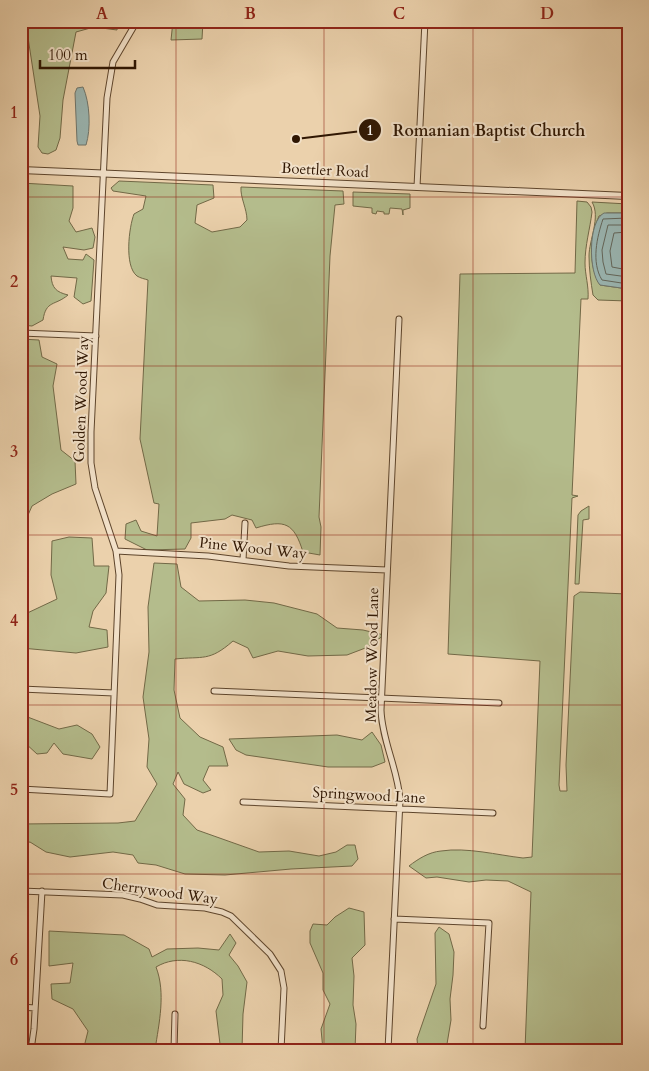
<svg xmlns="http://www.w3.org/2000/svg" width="649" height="1071" viewBox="0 0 649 1071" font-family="Cardo,serif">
<rect width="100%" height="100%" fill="#ebd1ac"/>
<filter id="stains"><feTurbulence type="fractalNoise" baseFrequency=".004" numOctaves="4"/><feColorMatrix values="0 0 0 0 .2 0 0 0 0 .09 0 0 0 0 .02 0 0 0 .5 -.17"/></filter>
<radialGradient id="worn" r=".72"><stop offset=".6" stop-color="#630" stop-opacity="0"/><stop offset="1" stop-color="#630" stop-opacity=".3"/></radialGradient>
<path fill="#b4bc8c" stroke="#726947" d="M28,21H118L117,30L94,27L76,32L63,100L60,138L56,150L48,154L42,153L38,147L40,116L27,31L26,24Z
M173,21H203L202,39L171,40Z
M119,181L213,185L214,198L197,205L195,223L212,232L240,227L247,220C247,209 240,197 241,187L343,191L344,204L335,205L330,256L319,517L321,527L320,555L303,552C294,523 285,519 256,528L252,520L232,515L225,519L191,523V538L185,549L147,550L125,539L126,524L136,520L141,531L157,536L159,504L154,503L140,439L148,280C145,279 140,278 137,276C124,266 129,227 134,214L143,209L146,196L113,191L111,188Z
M21,183L73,186V208L69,221L76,232L92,228L95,237L93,248L84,250L63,247L68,259L83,260L86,254L94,260L91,301L83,304L74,297L77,278L51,276C52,288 56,292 68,295C55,306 46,300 43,320L32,326L21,325Z
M353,192L410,194V208L403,210V215L402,209L390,208L389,214H384V212L377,211L376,214L372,213V208L353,206Z
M577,201L587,202L591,207L592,212C590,229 585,245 585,263C585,275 589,286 588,299H581L572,495L578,496L572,498L559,785L560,791H567L566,765L574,596L580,592L627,594L628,591V1050H525L531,892L508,881L486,880L469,882L437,877L426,878L409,866C418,859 429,852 441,851C467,847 497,855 523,858L532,857L540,661L448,654L460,274L575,273Z
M592,202L628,204V213H607L599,216C590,237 588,265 600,285L628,289V301L598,300L593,295C591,283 589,269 589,256C589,240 601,217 592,202Z
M21,339L39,340L42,357L57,364L53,386L61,450L75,461L76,484L52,494L32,506L21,531Z
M589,506V519L583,520L579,584H575L578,515L581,511Z
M69,537L92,538L94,566H109L106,593L93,611L89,627L107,630L108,647L76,653L21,648V616L57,599L51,575L52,541Z
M154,563L177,564L181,587L199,601L245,600L274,603L317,614L337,628L363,630L384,635L368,647L347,655L308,656L278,651L253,658L248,648L233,641C209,662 203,656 175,659L174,690L180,718L200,737L223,747L228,766H209L203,780L211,790L203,793L184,784L178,772L173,784L185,799L183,815L197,830L259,852L289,851L319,856L336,852L347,845H355L358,859L352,866L291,869L225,875L185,874L156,865L138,863L133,855L113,852L70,857L46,852L30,842L21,844V824L118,823L135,821L157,784L147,767L149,739L143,697L149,652L148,607Z
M21,702L25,716L59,729L77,725L92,734L100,747L92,759L63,754L54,743L47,753L37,754L24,742L21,743Z
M372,732L381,745L385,762L372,767H328L246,755L236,750L229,739L337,735L362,740Z
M349,908L364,912L365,945L352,958L354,976L353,1005L356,1024L355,1050H323L321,1029L330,1004L323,990V973L310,943V931L313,924L327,925L335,917Z
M439,927L449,934L454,952L453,975L450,999L451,1020L446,1050H418L417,1039L436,984L435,933Z
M49,931L124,935L149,949L152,957L167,949L198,948L219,950L230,934L236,943L229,955L238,966L247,982L243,1014L242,1050H218L220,1044L216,1011L223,995L222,979C204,961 178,954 156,967C166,993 159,1023 155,1050H82L84,1047L88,1031L73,1009L52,999L51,984L70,983L73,963L49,966Z"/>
<path fill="#9ab5b1" stroke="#6f756b" d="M83,87C90,103 91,129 86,145H78L77,141L75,93L77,88Z
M604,213H628V289L600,285C588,272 588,221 604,213Z"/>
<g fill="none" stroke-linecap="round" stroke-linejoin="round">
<path stroke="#64665a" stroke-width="1" d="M628,218L603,219C597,237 591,262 602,280L628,284
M628,225H608L602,250L603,262L606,274L628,277
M628,232L614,233L610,251L612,267L628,270"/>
<g stroke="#5e452c" stroke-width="7">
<path id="minor" d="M417,187L425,21
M21,333L96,336
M116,551L208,556L289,566L387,570
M243,560L245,523
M21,689L114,693
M214,691L499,703
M21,789L110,794L119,575L116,551L95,488L91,463V432L107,98L113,62L137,21
M243,802L493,813
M21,891L123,895L140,899L157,905L205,908L222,912L231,916L270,954L281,971L284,988L281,1050
M394,919L489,923L483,1026
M21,1007L35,1008
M31,1050L34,1029L42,891
M174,1050L175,1014
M388,1050L400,800C398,769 382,741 381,710L399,319"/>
</g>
<g stroke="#5e452c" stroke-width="8">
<path id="tertiary" d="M21,170L628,196"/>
</g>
<use href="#minor" stroke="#f2e1c9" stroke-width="5"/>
<use href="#tertiary" stroke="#f2e1c9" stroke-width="6"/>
</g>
<path fill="none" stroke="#8f2418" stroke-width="1" stroke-opacity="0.55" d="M176,21V1050M324,21V1050M473,21V1050M21,197H628M21,366H628M21,535H628M21,705H628M21,874H628"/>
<g text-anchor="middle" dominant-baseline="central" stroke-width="4" stroke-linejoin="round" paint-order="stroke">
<g font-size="15" fill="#2f1602" stroke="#f2e1c9">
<text transform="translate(325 170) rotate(3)">Boettler Road</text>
<text transform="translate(81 399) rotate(-88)">Golden Wood Way</text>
<text transform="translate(253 548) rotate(6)">Pine Wood Way</text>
<text transform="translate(372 655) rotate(-89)">Meadow Wood Lane</text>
<text transform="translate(369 795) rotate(3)">Springwood Lane</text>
<text transform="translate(160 891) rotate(8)">Cherrywood Way</text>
</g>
</g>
<path fill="none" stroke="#2f1602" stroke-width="2" d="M296 139L370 130"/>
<g fill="#2f1602" stroke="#f2e1c9" stroke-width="2">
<circle cx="296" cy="139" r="5"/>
<circle cx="370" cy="130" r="12"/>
</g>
<g font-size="15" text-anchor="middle" font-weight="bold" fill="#fff">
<text x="370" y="135">1</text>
</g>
<g font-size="16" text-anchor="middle" font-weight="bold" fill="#2f1602" stroke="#f2e1c9" stroke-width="4" stroke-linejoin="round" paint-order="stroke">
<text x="489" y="136">Romanian Baptist Church</text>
</g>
<rect width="649" height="1071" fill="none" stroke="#ebd1ac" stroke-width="55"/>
<path d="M40 60v8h95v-8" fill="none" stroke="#2f1602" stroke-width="2.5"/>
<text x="48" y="60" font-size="15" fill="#2f1602" stroke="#f2e1c9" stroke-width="4" paint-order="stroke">100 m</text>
<rect x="28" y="28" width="594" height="1016" fill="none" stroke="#8f2418" stroke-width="2"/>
<g font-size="16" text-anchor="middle" font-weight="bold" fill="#8f2418">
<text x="102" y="19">A</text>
<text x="250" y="19">B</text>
<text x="399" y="19">C</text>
<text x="547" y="19">D</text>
<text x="14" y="118">1</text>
<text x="14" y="287">2</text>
<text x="14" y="457">3</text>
<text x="14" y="626">4</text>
<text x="14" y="795">5</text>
<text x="14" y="965">6</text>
</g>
<rect width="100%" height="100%" filter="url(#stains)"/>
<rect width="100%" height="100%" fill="url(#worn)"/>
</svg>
